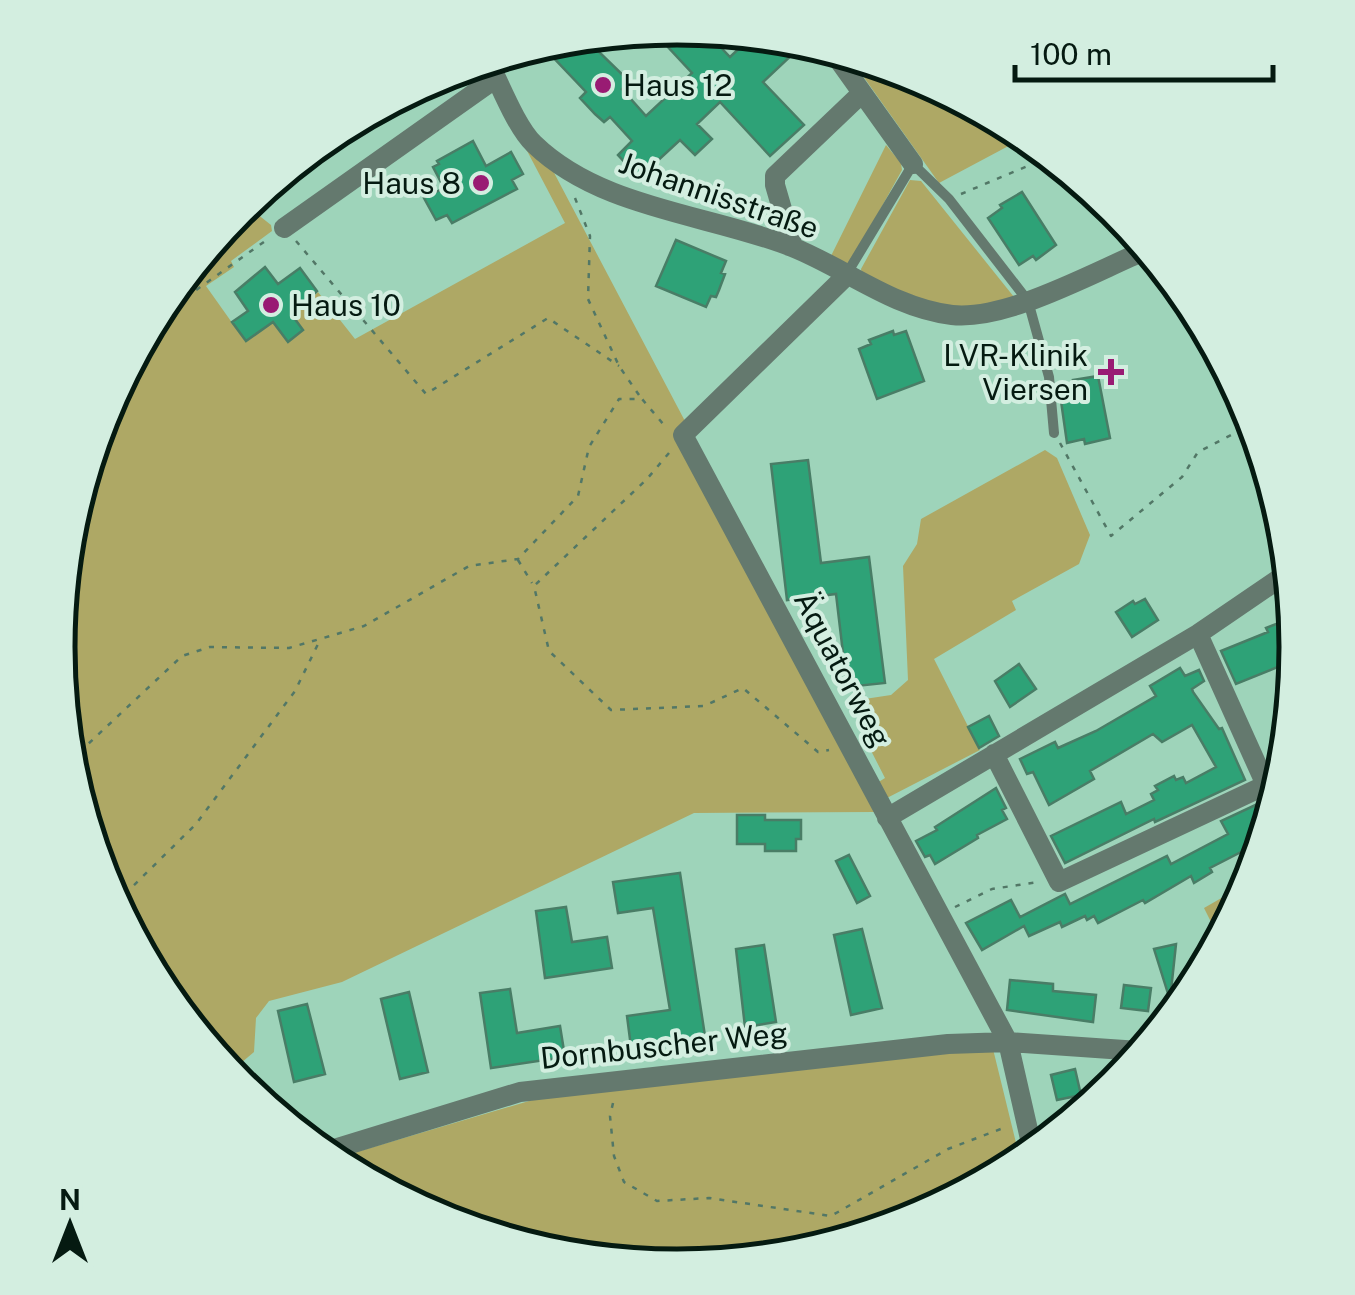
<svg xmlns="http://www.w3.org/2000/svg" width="1355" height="1295" viewBox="0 0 1355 1295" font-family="'Public Sans',sans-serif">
<rect width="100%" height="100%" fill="#9ed4ba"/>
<path fill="#aea865" d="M853,62L915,75L1016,142L939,183Z
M886,145L901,163L902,170L854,257L847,264L830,258Z
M525,147L551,167L686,423L875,812L694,813L342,982L269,1001L256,1018L254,1052L235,1068L228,1070L104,884L58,647L105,410L240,209L246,205L271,225L272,231L231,261L234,267L206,286L245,341L272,320L288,342L303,330L293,315L318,292L355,339L565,223Z
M910,180L921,181L1014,297L967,310L915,299L862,275L861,269Z
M1045,450L1057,458L1090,535L1079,564L1012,601L1016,610L934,659L980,750L885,799L877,783L885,778L860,729L858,700L891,695L908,680L903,566L917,544L921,519Z
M1251,881L1250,885L1217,934L1204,908Z
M993,1049L1018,1151L914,1221L677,1267L440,1220L343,1156L556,1093Z"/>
<path fill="#2ea277" stroke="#497d66" stroke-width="2.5" d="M678,28L707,33L730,57L747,41L796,51L763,82L804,125L770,156L720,102L697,124L712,139L695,155L680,140L639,178L618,155L632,141L610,117L604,122L595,114L580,98L586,92L549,53L592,45L630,82L622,89L646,116L692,73L654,32Z
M473,141L486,166L511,152L523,174L512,180L517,189L452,223L447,215L436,220L424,198L444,188L433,167L439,164L437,161Z
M1022,192L1056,245L1036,260L1033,256L1019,265L988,218L1002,208L1000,205Z
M676,240L726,261L721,273L725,274L719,290L716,297L711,296L706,307L656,286Z
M265,267L278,284L300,268L317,291L292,315L303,330L288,342L273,322L246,341L232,322L248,311L235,292Z
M893,331L894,335L906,331L924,381L877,399L859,349L871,344L869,340Z
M1098,376L1110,438L1085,444L1084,439L1067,443L1059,387L1074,384L1073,380Z
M808,460L821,563L869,557L885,683L847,687L836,594L787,600L771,464Z
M1145,599L1158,620L1132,637L1116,612L1133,601L1135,604Z
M1292,618L1298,648L1295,660L1236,684L1221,651L1268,632L1266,628Z
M1019,664L1036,689L1010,707L995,681Z
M1180,668L1185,676L1199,670L1204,681L1192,689L1193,692L1219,729L1222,728L1245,780L1155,822L1154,819L1065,863L1051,836L1121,802L1126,814L1154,800L1151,794L1158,790L1155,786L1174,776L1176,780L1183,777L1186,783L1216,767L1192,725L1162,742L1153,734L1090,771L1094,779L1049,805L1033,772L1027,774L1020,759L1055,742L1058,748L1096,731L1156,696L1150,686Z
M989,716L999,736L979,748L968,727Z
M996,788L1006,808L1002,810L1007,819L977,835L978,838L935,864L930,855L925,857L916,841L937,830L935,827Z
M1264,801L1266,806L1254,864L1247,849L1210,868L1212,872L1194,883L1191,876L1145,903L1143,900L1098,923L1094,916L1087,920L1085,916L1062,927L1060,922L1029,936L1024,926L982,950L966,923L1011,900L1020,917L1065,894L1070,904L1167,856L1171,864L1228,834L1221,821Z
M737,815H765V820H801V839H796V851H765V844H737Z
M849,855L870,896L857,903L836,861Z
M680,873L705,1036L631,1047L627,1016L670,1010L653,908L618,913L613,882Z
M566,907L572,942L607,937L612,968L545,978L536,911Z
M862,929L882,1008L851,1015L834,935Z
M1176,944L1170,1000L1154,949Z
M764,945L776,1022L745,1027L736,949Z
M1010,980L1053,984V991L1096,995L1093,1022L1007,1010Z
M1124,985L1151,988L1148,1011L1121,1008Z
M510,989L517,1033L560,1026L565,1057L491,1068L480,993Z
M409,992L428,1072L400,1079L381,999Z
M307,1004L325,1074L294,1082L278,1011Z
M1075,1069L1081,1095L1057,1100L1051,1075Z
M1118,1083L1116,1086L1084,1107L1081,1091Z"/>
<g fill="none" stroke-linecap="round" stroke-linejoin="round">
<path stroke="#527766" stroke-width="2.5" stroke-dasharray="5 8" stroke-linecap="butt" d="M961,194L1042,160
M575,198L590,236L588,299L619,366L641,398
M296,241L426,394L548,318L619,366
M175,305L268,239
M1060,443L1111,536L1182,477L1198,452L1239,431L1248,407
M669,453L647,479L534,586L549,651L611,710L704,706L743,688L818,752L829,750
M518,560L532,583
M77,748L87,745L182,656L210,647L289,648L364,626L469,566L518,559L578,496L589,447L619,399H642L664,425
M119,906L127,892L196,824L295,691L320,640
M955,907L992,889L1038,882
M613,1103L610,1116L614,1156L624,1182L657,1201L709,1198L831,1216L948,1149L1006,1127"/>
<path stroke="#64796e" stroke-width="10" d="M846,275L913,164L949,199L1028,301L1049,377L1054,433"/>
<path stroke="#64796e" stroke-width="20" d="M838,59L913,164
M490,65C501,87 517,128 534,144C601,209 709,214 792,247C845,268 893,308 952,315C1006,321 1092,273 1144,251
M284,228L496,78
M793,247L775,185V176L862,93
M846,276L683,435L1008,1042L1031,1143
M994,754L1059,882L1266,785L1198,634
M887,818L1198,634L1283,576
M334,1149L520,1092L948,1044L1008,1042L1139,1051"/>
</g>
<g fill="#991b73" stroke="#d3eee0" stroke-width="4">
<circle cx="603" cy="85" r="10"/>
<circle cx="481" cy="183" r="10"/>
<circle cx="271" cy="305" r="10"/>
<path d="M1106 357h10v10h10v10h-10v10h-10v-10h-10v-10h10z"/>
</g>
<g text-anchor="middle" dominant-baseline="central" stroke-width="8" stroke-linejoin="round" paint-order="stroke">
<g font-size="30" fill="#051a11" stroke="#d3eee0" text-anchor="start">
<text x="623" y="85">Haus 12</text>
<text x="461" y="183" text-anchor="end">Haus 8</text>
<text x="291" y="305">Haus 10</text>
<text x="1088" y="355" text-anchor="end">LVR-Klinik<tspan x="1088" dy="34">Viersen</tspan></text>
</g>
<g font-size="30" fill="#051a11" stroke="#d3eee0">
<text transform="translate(719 195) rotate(19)">Johannisstraße</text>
<text transform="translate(843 669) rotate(62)">Äquatorweg</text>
<text transform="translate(664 1045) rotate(-6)">Dornbuscher Weg</text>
</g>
</g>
<path d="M0 0H1355V1295H0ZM75 647a602 602 0 1 1 1204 0a602 602 0 1 1-1204 0Z" fill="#d3eee0" fill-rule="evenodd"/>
<path fill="none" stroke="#051a11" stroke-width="5" d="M75 647a602 602 0 1 1 1204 0a602 602 0 1 1-1204 0Z"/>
<g transform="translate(70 1225)" stroke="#d3eee0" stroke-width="8" paint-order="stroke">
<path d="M0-8L18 38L0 25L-18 38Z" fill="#051a11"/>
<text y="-15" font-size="28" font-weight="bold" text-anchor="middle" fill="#051a11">N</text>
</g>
<path d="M1015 65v15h258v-15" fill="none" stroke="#051a11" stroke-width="5"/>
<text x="1030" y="65" font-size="30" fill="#051a11" stroke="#d3eee0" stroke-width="8" paint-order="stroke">100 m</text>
</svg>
